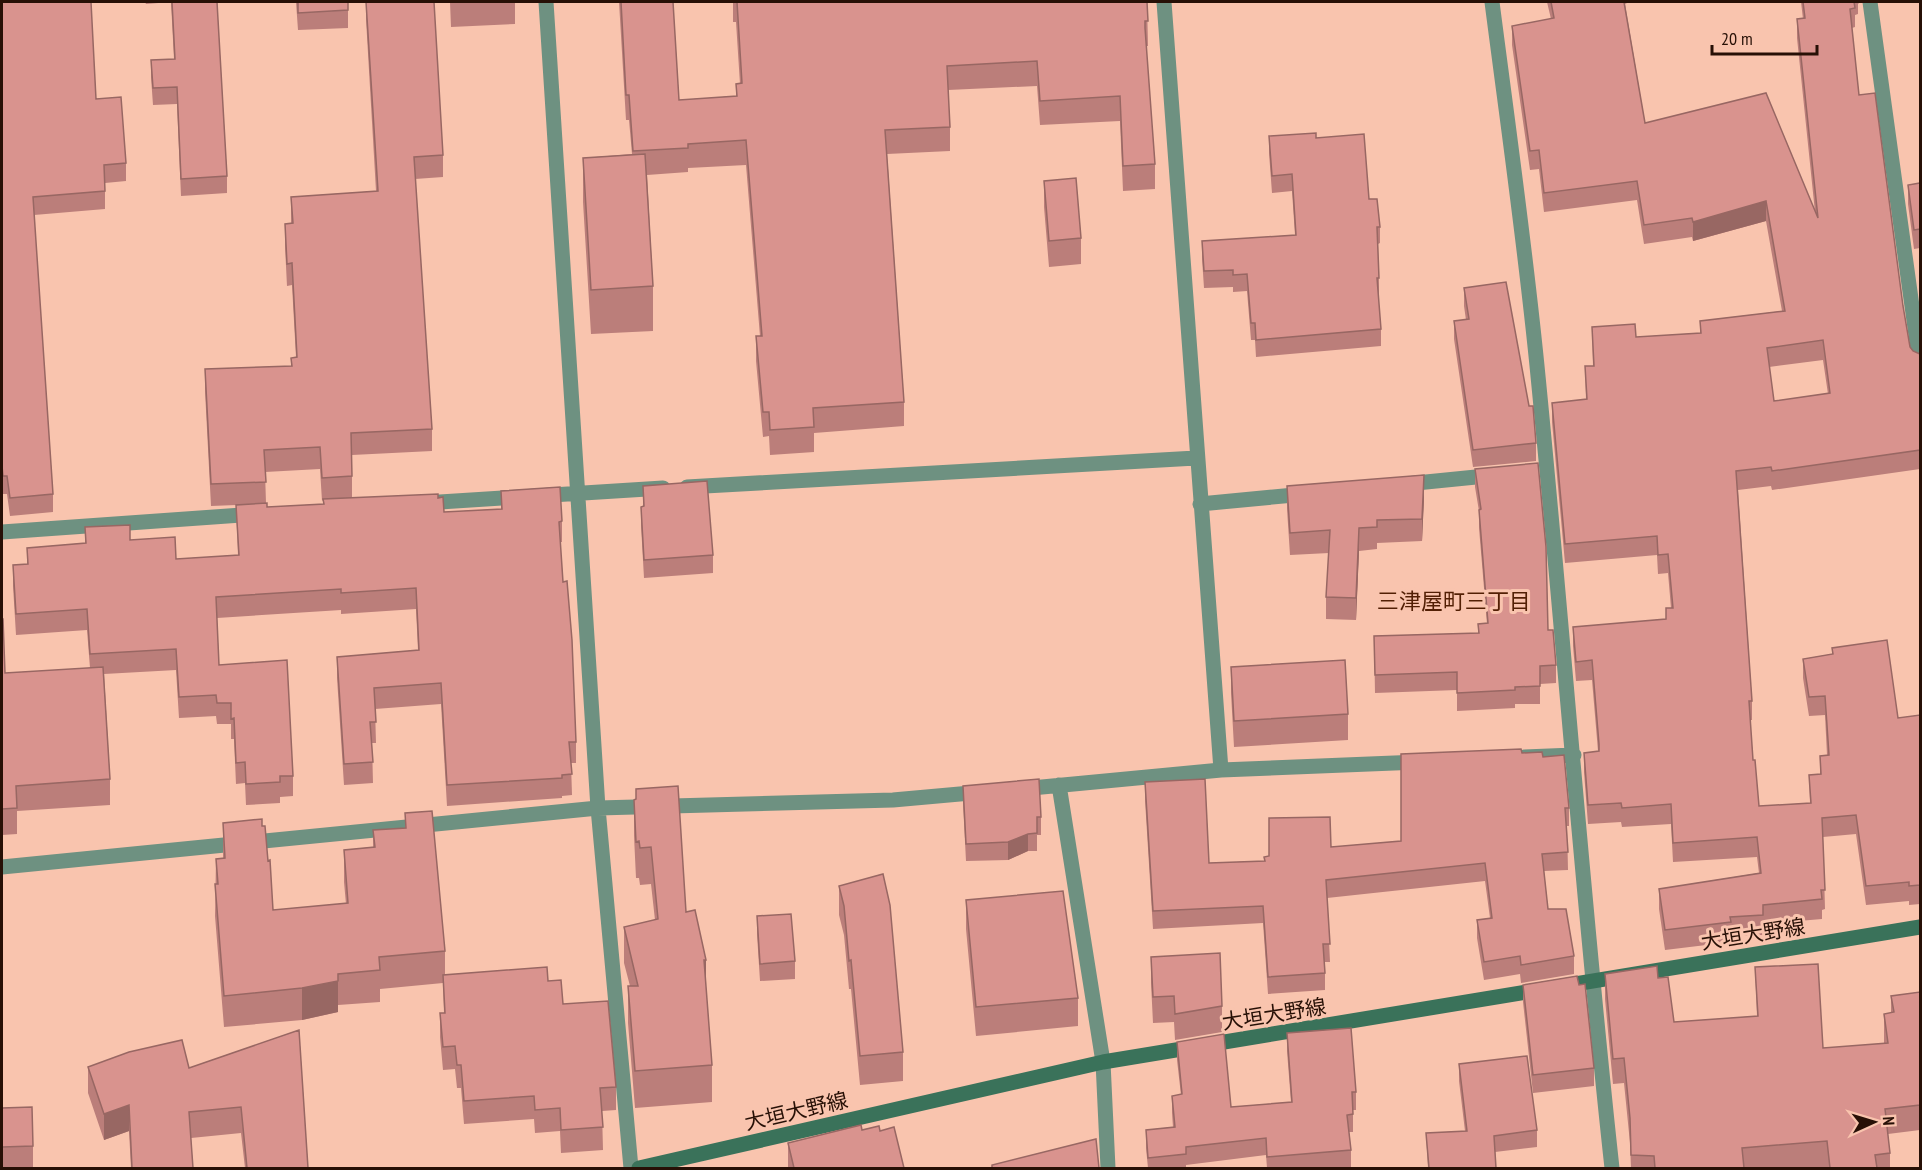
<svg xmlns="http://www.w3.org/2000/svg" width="1922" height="1170" viewBox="0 0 1922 1170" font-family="'PT Sans Narrow','Noto Sans JP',sans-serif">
<rect width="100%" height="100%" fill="#f9c4ae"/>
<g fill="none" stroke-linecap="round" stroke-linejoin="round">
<path stroke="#6e9181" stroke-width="15" d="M546,2L598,808L631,1168
M1164,2L1221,770
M1492,2C1508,126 1526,251 1538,376C1564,640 1583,905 1612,1168
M1870,2L1920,364
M1406,484L1496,475
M687,487L1196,458
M424,503L663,488
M1200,504L1305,494
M2,532L256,514
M1524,757L1574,755
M1059,785L1103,1062L1108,1168
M1021,789L1221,770L1419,762
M2,867L598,808L893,800L982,792"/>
<path stroke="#3a725a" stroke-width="15" d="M639,1168L1103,1062L1920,927"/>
</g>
<path fill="#bb7e7a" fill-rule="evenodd" d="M2,2L96,99L126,163V181L105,183V209L34,215L53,494V512L10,516L7,494H3L2,483Z
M145,2H217L227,176V193L181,196L177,104L153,105L151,77V60L174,59L171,2L146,4Z
M296,2H348V28L298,30Z
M366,2L443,155V177L415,179L432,429V451L352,455V498H438L444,512L501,509V491L562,521V542H560L576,742V763H571L572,795L562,796V798L447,806L441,704L375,709L376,743H372L373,783L344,785L337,678V657L418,650L416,609L341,614V610L217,618L219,665L293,776V796L280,797V803L246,805L245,783L236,784L234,739H231V724H217L216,716L179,718L176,670L104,674L110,779V805L17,811V834L2,835V619L5,673L90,668L87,630L16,635L13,586V565L27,564V548L85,543V527L130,540L176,559L238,555L236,505L211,506L205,391V369L291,366V358L296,357L292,285L287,286L285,246V224L291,223V197L376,191L366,19ZM320,469L322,501L323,500V504L267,507L266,503L265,472Z
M450,2H515V24L451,27Z
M619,2H673L679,100L736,96V84H740L736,22H733V2H1147L1148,46H1146L1155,164V189L1123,191L1120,121L1040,125L1037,86L948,90L950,127V151L887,154L904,402V426L814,433V452L770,455L769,436L763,437L756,361V336H760L746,165L688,168V172L647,175L653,286V331L591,334L583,202V158L632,154L629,120H626Z
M1547,2H1627V3L1625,4L1645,123L1815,212L1797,38V19H1803L1801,2H1860L1858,4V14L1855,15V27L1852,28L1859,95L1903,306L1910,347L1913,351L1920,354V469L1772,490L1771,486L1738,490L1752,701V720H1750L1753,760L1759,806L1810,803L1809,775H1820V756L1827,755L1825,715L1809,716L1803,678V659L1832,654V648L1898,718L1920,715V904L1909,905V901L1866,905L1856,834L1823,837L1825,909L1822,910V919L1763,924V935L1731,936V942L1665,950L1659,909V889L1759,873L1757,857L1673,862L1671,824L1622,827L1621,822L1588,824L1584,772V753L1598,751L1592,680L1576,681L1573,646V627L1666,619V608H1671L1668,573L1658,574L1657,555L1565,563L1552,422V403L1586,400L1585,366H1593L1592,327L1636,337L1700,333V321L1782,311L1766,221L1693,241L1692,237L1644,244L1637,200L1544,212L1539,169L1530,170L1512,45V26L1551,19ZM1823,360L1828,394L1774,401L1769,367Z
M1269,136L1316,138L1369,199L1380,227V243L1378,244L1379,278V294H1378L1381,329V346L1256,357L1255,340H1251L1247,291L1233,292V287L1204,288L1202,258V241L1295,235L1292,191L1272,193L1269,153Z
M1044,181L1081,238V264L1049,267L1044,207Z
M1920,183V248L1914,249L1908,204V185Z
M1464,288L1529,406L1536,443V461L1473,467L1454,339V321L1466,320L1464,306Z
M1475,469L1548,630L1556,665V683L1540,684V704H1515V708L1457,711V690L1375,693L1374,636L1478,633V624H1487L1479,528V511L1475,487Z
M643,486L713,555V573L644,578L641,525V507L643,506Z
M1287,486L1424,498L1422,541L1377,543V549L1359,551L1356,620L1326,619V597L1329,553L1290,555L1287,509Z
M1231,667L1348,714V740L1234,747L1231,693Z
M1522,753L1543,757L1569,808V826H1567L1568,870L1544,871L1548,909L1574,956V974L1521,983L1520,974L1484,980L1477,938V920L1490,918L1485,881L1327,898L1330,962H1325V990L1268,994L1263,923L1153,929L1145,800V782L1209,863L1264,861L1331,847L1401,841Z
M963,786L1041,817V835H1037V851H1028L1008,860L966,861L963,803Z
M636,789L686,912L706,987L712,1065V1102L635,1108L628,1023V986H630L624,963V927L655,920L651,884L640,885L639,878H636L634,836V800L636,799Z
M405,813L445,951V974L548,981L616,1087V1110L602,1111L603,1150L561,1153L560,1131L535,1133L534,1119L464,1124L461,1088H457L455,1069L443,1070L440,1037V1013H444L443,983L380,989V1002L338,1005V1012L302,1020L224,1027L215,916L216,859L223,858V823L268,861L273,910L346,904L344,882V850L373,847V830L405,828Z
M839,886L903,1052V1081L860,1085L851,989H849L844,935L839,915Z
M966,900L1078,998V1026L976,1036L966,929Z
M757,916L795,961V979L760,981L757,934Z
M1151,957L1222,1006V1032L1175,1040L1174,1022L1153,1023L1151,983Z
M1755,967L1823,1048L1884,1044V1014L1891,1013V996L1920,992V1130L1888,1134L1890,1153V1168H1828L1827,1167L1802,1168H1631L1630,1143L1624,1083L1613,1084L1605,999V974L1658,978L1674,1022L1757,1016Z
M1523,985L1594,1068V1086L1533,1093L1523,1002Z
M299,1030L308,1168H245L241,1133L191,1138L193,1168H131L129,1131L104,1140L88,1093V1067L189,1068Z
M1287,1033L1356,1092V1110H1353V1132H1349L1351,1150V1167L1338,1168H1267L1266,1155L1186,1165V1168H1148L1146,1148V1130L1173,1127L1172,1113V1096L1181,1095L1177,1060V1042L1231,1107L1291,1102L1287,1051Z
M1459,1064L1537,1130V1147L1495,1152L1496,1168H1428L1426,1133L1465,1131L1459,1081Z
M2,1108L33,1146V1168H2Z
M862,1130L880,1131L904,1168H788V1143Z"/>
<path fill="#986763" d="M1766,201V221L1693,241V222Z
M1424,475V498L1422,541V519Z
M1359,528V551L1356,620V598Z
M1028,834V851L1008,860V842Z
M704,960H706V997Z
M338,981V1012L302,1020V988Z
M129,1105V1131L104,1140V1114Z"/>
<path fill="#d9938e" stroke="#986763" stroke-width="1.5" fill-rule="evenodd" d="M2,2H91L96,99L121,97L126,163L104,165L105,191L33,197L53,494L10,498L7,476H3L2,466Z
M172,2H217L227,176L181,179L177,87L153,88L151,60L175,59Z
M298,2H348V10L298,13Z
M366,2H434L443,155L414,157L432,429L351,433L352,476L322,478L320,447L264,450L266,482L211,484L205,369L292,366L291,358L297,357L292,263L287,264L285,224L293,223L291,197L378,191Z
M621,2H673L679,100L737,96L736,84L742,83L737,2H1147L1148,21H1145V28L1155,164L1123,166L1120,96L1040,101L1037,61L947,66L950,127L885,130L904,402L813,408L814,427L770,430L769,412H763L756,336H762L746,140L688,144V148L633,151L629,95H626Z
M1551,2H1624L1645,123L1766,93L1818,218L1797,19L1805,18L1803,2H1854L1855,8L1850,9L1859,95L1875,93L1903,306L1910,347L1913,351L1920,354V450L1772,471L1771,467L1736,471L1752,701H1749L1753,760H1755L1759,806L1811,803L1809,775L1821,774L1820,756L1829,755L1825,696L1809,697L1803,659L1833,654L1832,648L1887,640L1898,718L1920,715V885L1909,886V882L1866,886L1856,815L1822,818L1825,890H1821L1822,899L1763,905V915L1730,917L1731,922L1665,930L1659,889L1761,873L1757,837L1673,843L1671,804L1622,808L1621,803L1588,805L1584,753L1599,751V744L1592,660L1576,662L1573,627L1666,619V608H1673L1668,554L1658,555L1657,536L1565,544L1552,403L1587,399L1585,366H1594L1592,327L1635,324L1636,337L1701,333L1700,321L1785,311L1766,201L1693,222L1692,218L1644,225L1637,181L1544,193L1539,150L1530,151L1512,26L1554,18ZM1823,340L1830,393L1774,401L1767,348Z
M1316,133V138L1364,134L1369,199H1377L1380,227H1377L1379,278H1377L1381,329L1256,340L1255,323H1251L1247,274L1233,275V270L1204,271L1202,241L1296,235L1292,174L1272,176L1269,136Z
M645,154L653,286L591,290L583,158Z
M1076,178L1081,238L1049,241L1044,181Z
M1920,183V229L1914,230L1908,185Z
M1506,282L1529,406H1533L1536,443L1473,450L1454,321L1469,319L1464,288Z
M1538,463L1546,547L1548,630H1553L1556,665L1540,666V686L1515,687V690L1457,693V672L1375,675L1374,636L1479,633L1478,624L1488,623L1479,510L1481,509L1475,469Z
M1424,475L1422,519L1377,520V527L1359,528L1356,598L1326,597L1330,530L1290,533L1287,486Z
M707,481L713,555L644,560L641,507L644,506L643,486Z
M560,487L562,521L559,522L563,582L567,581L572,640L576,742H569L572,774L562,775V778L447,785L441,683L374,688L376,722H370L373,762L344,764L337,657L419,650L416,588L341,593V589L216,597L219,665L287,660L293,776H280V782L246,784L245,762L236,763L234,718L231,719V703H217L216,695L179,697L176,649L90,654L87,609L16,614L13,565L28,564L27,548L86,543L85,527L130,525V540L175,537L176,559L239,555L236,505L267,503V507L324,504L323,499L438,494V498L443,497L444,512L502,509L501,491Z
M2,619H3L5,673L103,667L110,779L16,786L17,808L2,809Z
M1345,660L1348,714L1234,721L1231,667Z
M1521,749L1522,753L1542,752L1543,757L1564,755L1569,808H1565L1568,852L1542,854L1548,909H1566L1574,956L1521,965L1520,956L1484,962L1477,920L1492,918L1485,863L1326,880L1330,944H1323L1325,973L1268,977L1263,906L1153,911L1145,782L1205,779L1209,863L1265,861L1264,857L1269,856V818L1330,817L1331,847L1401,841V754Z
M1039,779L1041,817H1037V833L1028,834L1008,842L966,844L963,786Z
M678,786L686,912L695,910L706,960H704L712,1065L635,1071L628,986H638L624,927L658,919L651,847L640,848L639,841L636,842L634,800L636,799V789Z
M432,811L445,951L379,957L380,970L338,974V981L302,988L224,996L215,884H218L216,859L225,858L223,823L262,819V826H265L268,861L270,860L273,910L348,903L344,850L375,847L373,830L406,828L405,813Z
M883,874L890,905L903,1052L860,1056L851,960L849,961L844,906L839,886Z
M1063,891L1078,998L976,1007L966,900Z
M791,914L795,961L760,964L757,916Z
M1220,953L1222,1006L1175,1014L1174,996L1153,997L1151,957Z
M1818,964L1823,1048L1888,1043L1884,1014L1894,1012L1891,996L1920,992V1105L1885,1109L1890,1153L1875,1155L1877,1168H1830L1827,1141L1742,1148L1744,1168H1655L1654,1156L1631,1155L1630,1118L1624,1058L1613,1059L1605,974L1657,966L1658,978L1668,977L1674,1022L1758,1016L1755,967Z
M547,967L548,981L561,980L563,1004L608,1001L616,1087L600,1088L603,1127L561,1130L560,1108L535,1110L534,1096L464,1101L461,1065H457L455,1046L443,1047L440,1013H445L443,975Z
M1577,976L1579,985L1585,984L1594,1068L1533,1075L1523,985Z
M1351,1028L1356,1092H1352L1353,1114L1347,1115L1351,1150L1267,1157L1266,1138L1186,1147V1154L1148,1158L1146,1130L1175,1127L1172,1096L1182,1094L1177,1042L1224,1034L1231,1107L1292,1102L1287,1033Z
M299,1030L308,1168H247L241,1107L189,1112L193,1168H132L129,1105L104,1114L88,1067L129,1052L182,1040L189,1068Z
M1527,1056L1537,1130L1494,1136L1496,1168H1429L1426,1133L1467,1131L1459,1064Z
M32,1107L33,1146L2,1147V1108Z
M861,1125L862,1130L879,1126L880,1131L894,1127L904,1168H794L788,1143Z
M1096,1139L1099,1168H992V1165Z"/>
<g text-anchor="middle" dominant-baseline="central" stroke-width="6" stroke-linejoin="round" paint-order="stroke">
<g font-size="21" fill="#271006" stroke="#f9c4ae">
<text transform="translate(1753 934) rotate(-9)">大垣大野線</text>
<text transform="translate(1274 1014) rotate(-9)">大垣大野線</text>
<text transform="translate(796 1111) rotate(-13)">大垣大野線</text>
</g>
<g font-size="22" fill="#521f04" stroke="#f9c4ae">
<text x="1454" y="601">三津屋町三丁目</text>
</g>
</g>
<rect width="1922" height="1170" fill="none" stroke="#271006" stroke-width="6"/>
<g transform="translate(1874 1122) rotate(86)" stroke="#f9c4ae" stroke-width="4.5" paint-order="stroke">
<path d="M0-4.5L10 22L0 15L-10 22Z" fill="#271006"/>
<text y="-9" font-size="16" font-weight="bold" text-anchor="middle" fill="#271006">N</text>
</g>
<path d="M1712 45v9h105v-9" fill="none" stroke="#271006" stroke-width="3"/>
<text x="1721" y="45" font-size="18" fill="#271006" stroke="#f9c4ae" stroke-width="4.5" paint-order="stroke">20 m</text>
</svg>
